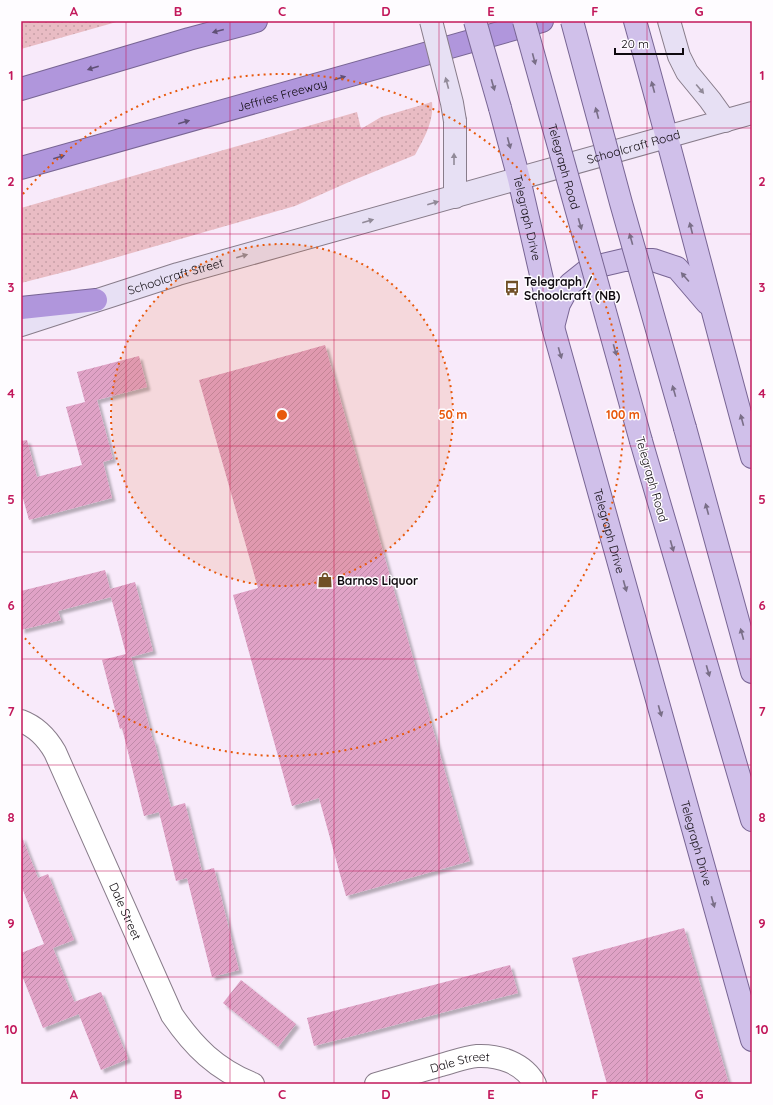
<svg xmlns="http://www.w3.org/2000/svg" width="773" height="1105" viewBox="0 0 773 1105" font-family="Quicksand,sans-serif">
<defs>
<pattern id="grass-dots" width="8" height="8" patternUnits="userSpaceOnUse"><rect width="8" height="8" fill="#e9bcc4"/><path d="M2 2h.1M6 6h.1" fill="none" stroke="#c7a0a7" stroke-width="1.8" stroke-linecap="round"/></pattern>
<pattern id="building-hatch" width="6" height="6" patternUnits="userSpaceOnUse"><rect width="6" height="6" fill="#e0a2c6"/><path d="M-1 1l2-2M0 6l6-6M5 7l2-2" fill="none" stroke="#bf8aa9"/></pattern>
<filter id="shadow"><feDropShadow dx="3.5" dy="3.5" stdDeviation="1" flood-color="#0004"/></filter>
</defs>
<rect width="100%" height="100%" fill="#f8eafa"/>
<path fill="url(#grass-dots)" d="M21,21H120L21,49Z
M432,102C434,122 424,138 415,155L349,182L295,206L76,269L21,283V208L357,112L361,129L381,117Z"/>
<path fill="url(#building-hatch)" filter="url(#shadow)" d="M325,345L470,861L346,896L319,798L292,806L233,595L258,588L199,380Z
M139,356L147,387L97,400L113,459L103,462L112,498L29,520L21,491V441L27,440L37,477L82,465L66,407L85,402L77,372Z
M105,570L110,589L135,582L153,651L131,657L153,741L154,740L171,807L185,803L202,871L214,868L239,970L212,977L187,878L176,881L159,812L144,816L122,728L120,729L102,660L126,654L111,597L58,611L61,620L21,630V591Z
M21,837H22L38,878L48,874L74,940L53,948L79,1014L43,1028L21,973V953L44,944L21,885Z
M684,928L729,1084H607L572,958Z
M510,965L518,993L314,1046L307,1018Z
M241,980L296,1024L278,1047L223,1003Z
M101,992L128,1059L101,1070L74,1002Z"/>
<g fill="none" stroke-linecap="round" stroke-linejoin="round">
<g stroke="#887c8a" stroke-width="24">
<g id="street">
<path id="s1" d="M21,721C37,727 47,738 55,752L172,1015C194,1047 216,1069 253,1084"/>
<path id="s2" d="M376,1084C398,1078 420,1071 441,1065C453,1062 465,1057 477,1056C499,1055 524,1063 535,1084"/>
</g>
</g>
<g stroke="#887c8a" stroke-width="24">
<g id="secondary">
<path d="M669,21L679,56L687,72L710,100L725,121"/>
<path d="M455,197V121"/>
<path id="s3" d="M21,325L178,274L752,113"/>
</g>
</g>
<g stroke="#786594" stroke-width="24">
<g id="primary">
<path d="M635,21C676,166 712,312 752,457"/>
<path id="s4" d="M500,108L519,179L553,327L752,1040"/>
<path d="M553,327L559,304L570,284L590,268L624,260H653L677,268L707,303"/>
<path d="M685,428L752,672"/>
<path d="M641,441L752,820"/>
</g>
</g>
<g stroke="#786594" stroke-width="24">
<g id="highway">
<path d="M21,89L189,39L256,21"/>
<path id="s5" d="M21,168L542,21"/>
<path d="M21,308L96,300"/>
</g>
</g>
<use href="#street" stroke="#fff" stroke-width="22"/>
<use href="#secondary" stroke="#e7e0f4" stroke-width="22"/>
<use href="#primary" stroke="#d0c0ea" stroke-width="22"/>
<use href="#highway" stroke="#b096dc" stroke-width="22"/>
<g stroke="#887c8a" stroke-width="24" stroke-linecap="butt">
<path id="secondary-bridge" d="M431,21L452,103L455,121"/>
</g>
<g stroke="#786594" stroke-width="24" stroke-linecap="butt">
<g id="primary-bridge">
<path d="M475,21L500,108"/>
<path id="s6" d="M524,21L641,441"/>
<path d="M572,21L621,203L685,428"/>
</g>
</g>
<use href="#secondary-bridge" stroke="#e7e0f4" stroke-width="22"/>
<use href="#primary-bridge" stroke="#d0c0ea" stroke-width="22"/>
</g>
<defs><path id="oneway-solid" d="M-6-.8H1V-3.2L6.5 0L1 3.2V.8H-6Z"/></defs>
<g fill="#605076">
<use href="#oneway-solid" transform="translate(218 31) rotate(165)"/>
<use href="#oneway-solid" transform="translate(93 68) rotate(163)"/>
<use href="#oneway-solid" transform="translate(340 78) rotate(-16)"/>
<use href="#oneway-solid" transform="translate(184 122) rotate(-16)"/>
<use href="#oneway-solid" transform="translate(59 157) rotate(-16)"/>
</g>
<g fill="#796e87">
<use href="#oneway-solid" transform="translate(534 59) rotate(75)"/>
<use href="#oneway-solid" transform="translate(493 85) rotate(74)"/>
<use href="#oneway-solid" transform="translate(653 87) rotate(-105)"/>
<use href="#oneway-solid" transform="translate(597 113) rotate(-105)"/>
<use href="#oneway-solid" transform="translate(509 143) rotate(75)"/>
<use href="#oneway-solid" transform="translate(580 224) rotate(74)"/>
<use href="#oneway-solid" transform="translate(691 228) rotate(-104)"/>
<use href="#oneway-solid" transform="translate(631 239) rotate(-106)"/>
<use href="#oneway-solid" transform="translate(685 277) rotate(-131)"/>
<use href="#oneway-solid" transform="translate(615 350) rotate(74)"/>
<use href="#oneway-solid" transform="translate(560 353) rotate(74)"/>
<use href="#oneway-solid" transform="translate(674 391) rotate(-106)"/>
<use href="#oneway-solid" transform="translate(742 420) rotate(-105)"/>
<use href="#oneway-solid" transform="translate(707 509) rotate(-105)"/>
<use href="#oneway-solid" transform="translate(672 546) rotate(74)"/>
<use href="#oneway-solid" transform="translate(625 586) rotate(74)"/>
<use href="#oneway-solid" transform="translate(742 634) rotate(-105)"/>
<use href="#oneway-solid" transform="translate(708 671) rotate(74)"/>
<use href="#oneway-solid" transform="translate(660 711) rotate(74)"/>
<use href="#oneway-solid" transform="translate(713 902) rotate(74)"/>
</g>
<g fill="#918a98">
<use href="#oneway-solid" transform="translate(447 83) rotate(-105)"/>
<use href="#oneway-solid" transform="translate(700 89) rotate(50)"/>
<use href="#oneway-solid" transform="translate(454 159) rotate(-90)"/>
<use href="#oneway-solid" transform="translate(433 203) rotate(-16)"/>
<use href="#oneway-solid" transform="translate(368 221) rotate(-16)"/>
<use href="#oneway-solid" transform="translate(242 256) rotate(-16)"/>
</g>
<path fill="none" stroke="#c2185b" stroke-width="1" stroke-opacity="0.55" d="M126,21V1084M230,21V1084M334,21V1084M439,21V1084M543,21V1084M647,21V1084M21,128H752M21,234H752M21,340H752M21,446H752M21,552H752M21,659H752M21,765H752M21,871H752M21,977H752"/>
<circle cx="282" cy="415" r="171" fill="#e8590c" fill-opacity=".12"/>
<g fill="none" stroke="#e8590c" stroke-width="2" stroke-dasharray="2 4">
<circle cx="282" cy="415" r="171"/>
<path d="M23 194A341 341 0 1 1 23 636"/>
</g>
<defs>
<g id="bus-bare" transform="scale(1.2)"><path d="M-5-6H5V4H4V6H2V4H-2V6H-4V4H-5ZM-3.5-4V0h7V-4ZM-3.5 1.2v1.5H-2V1.2ZM2 1.2v1.5H3.5V1.2Z" fill="#704f26" stroke="#fefcff" stroke-width="2.5" paint-order="stroke"/></g>
<g id="shop-bare" transform="scale(1.2)"><path d="M-5-2.5h2.3a2.7 3.5 0 0 1 5.4 0H5L5.5 6h-11ZM-1.5-2.5h3a1.5 2.3 0 0 0-3 0Z" fill="#704f26" stroke="#fefcff" stroke-width="2.5" paint-order="stroke"/></g>
</defs>
<g fill-rule="evenodd">
<use href="#bus-bare" x="512" y="288"/>
<use href="#shop-bare" x="325" y="580"/>
</g>
<g text-anchor="middle" dominant-baseline="central" stroke-width="3" stroke-linejoin="round" paint-order="stroke">
<g font-size="12" fill="#0f0a0f" stroke="#fefcff">
<text stroke="none"><textPath href="#s5" startOffset="271">Jeffries Freeway</textPath></text>
<text stroke="none"><textPath href="#s3" startOffset="638">Schoolcraft Road</textPath></text>
<text stroke="none"><textPath href="#s6" startOffset="151">Telegraph Road</textPath></text>
<text stroke="none"><textPath href="#s4" startOffset="113">Telegraph Drive</textPath></text>
<text stroke="none"><textPath href="#s3" startOffset="162">Schoolcraft Street</textPath></text>
<text transform="translate(652 479) rotate(74)">Telegraph Road</text>
<text stroke="none"><textPath href="#s4" startOffset="437">Telegraph Drive</textPath></text>
<text stroke="none"><textPath href="#s4" startOffset="761">Telegraph Drive</textPath></text>
<text stroke="none"><textPath href="#s1" startOffset="221">Dale Street</textPath></text>
<text stroke="none"><textPath href="#s2" startOffset="87">Dale Street</textPath></text>
</g>
<g font-size="12" font-weight="bold" fill="#0f0a0f" stroke="#fefcff" text-anchor="start">
<text x="524" y="281">Telegraph /<tspan x="524" dy="14">Schoolcraft (NB)</tspan></text>
<text x="337" y="580">Barnos Liquor</text>
</g>
</g>
<circle cx="282" cy="415" r="6" fill="#e8590c" stroke="#fefcff" stroke-width="2"/>
<g font-size="12" text-anchor="middle" font-weight="bold" fill="#e8590c" stroke="#fefcff" stroke-width="3" stroke-linejoin="round" paint-order="stroke">
<text x="453" y="419">50 m</text>
<text x="623" y="419">100 m</text>
</g>
<rect width="773" height="1105" fill="none" stroke="#fefcff" stroke-width="44"/>
<path d="M615 48v6h68v-6" fill="none" stroke="#0f0a0f" stroke-width="2"/>
<text x="621" y="48" font-size="12" fill="#0f0a0f" stroke="#fefcff" stroke-width="3" paint-order="stroke">20 m</text>
<rect x="22" y="22" width="729" height="1061" fill="none" stroke="#c2185b" stroke-width="1.5"/>
<g font-size="13" text-anchor="middle" font-weight="bold" fill="#c2185b">
<text x="74" y="16">A</text>
<text x="178" y="16">B</text>
<text x="282" y="16">C</text>
<text x="386" y="16">D</text>
<text x="491" y="16">E</text>
<text x="595" y="16">F</text>
<text x="699" y="16">G</text>
<text x="11" y="80">1</text>
<text x="762" y="80">1</text>
<text x="11" y="186">2</text>
<text x="762" y="186">2</text>
<text x="11" y="292">3</text>
<text x="762" y="292">3</text>
<text x="11" y="398">4</text>
<text x="762" y="398">4</text>
<text x="11" y="504">5</text>
<text x="762" y="504">5</text>
<text x="11" y="610">6</text>
<text x="762" y="610">6</text>
<text x="11" y="716">7</text>
<text x="762" y="716">7</text>
<text x="11" y="822">8</text>
<text x="762" y="822">8</text>
<text x="11" y="928">9</text>
<text x="762" y="928">9</text>
<text x="11" y="1034">10</text>
<text x="762" y="1034">10</text>
<text x="74" y="1099">A</text>
<text x="178" y="1099">B</text>
<text x="282" y="1099">C</text>
<text x="386" y="1099">D</text>
<text x="491" y="1099">E</text>
<text x="595" y="1099">F</text>
<text x="699" y="1099">G</text>
</g>
</svg>
